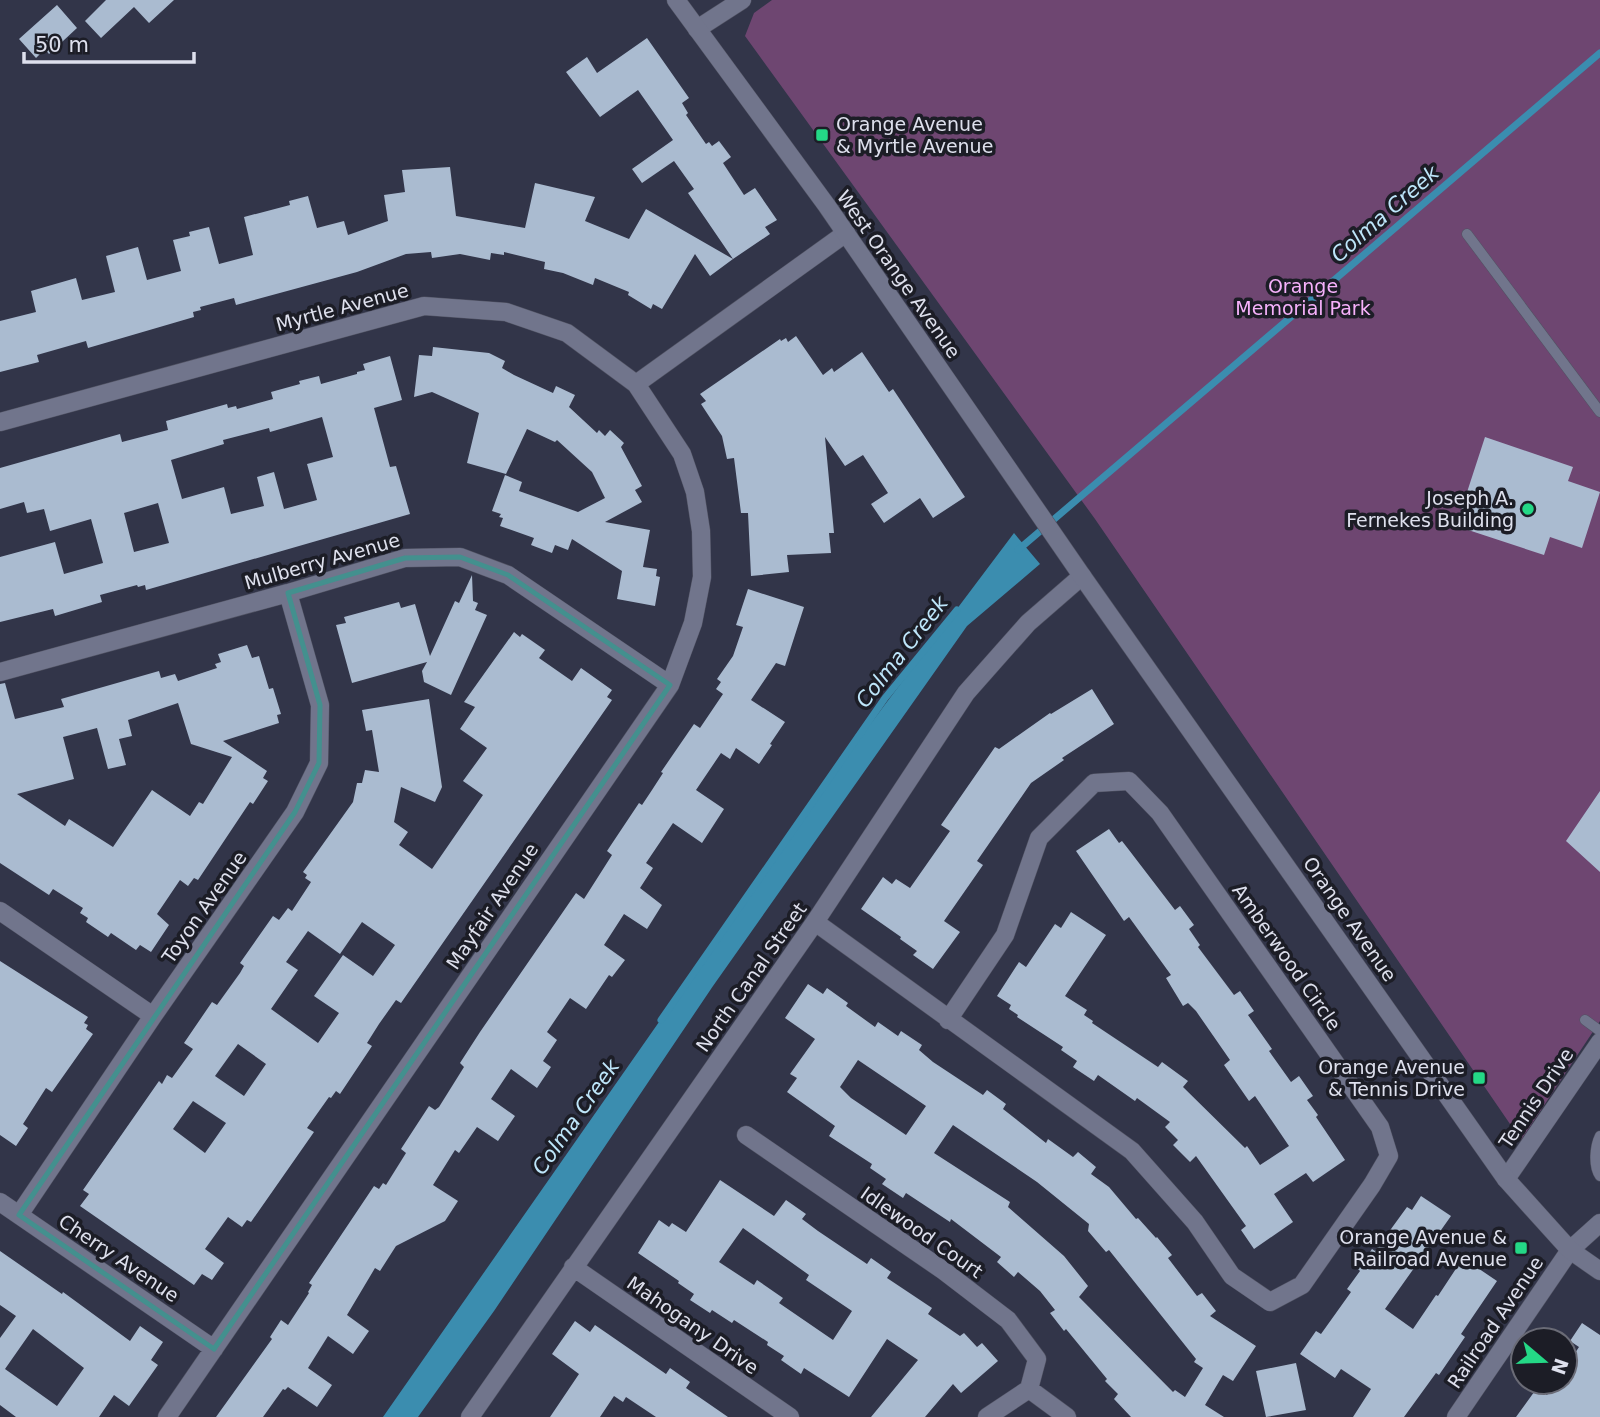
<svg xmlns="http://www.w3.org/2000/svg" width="1600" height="1417" viewBox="0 0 1600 1417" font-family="'DejaVu Sans',sans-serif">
<rect width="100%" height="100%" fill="#323549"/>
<path fill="#6e4671" d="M772,0H1600V1021L1521,1140L1095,519L745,36L754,13Z"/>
<path fill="#3b8daf" d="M1014,533L1040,564L967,626L713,986L494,1311L418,1417H383L826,783Z"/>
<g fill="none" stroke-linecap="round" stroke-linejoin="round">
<path stroke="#3b8daf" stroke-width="7" d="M1018,550L1600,53
M661,1020L885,698L957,610"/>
</g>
<path fill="#aabbd0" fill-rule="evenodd" d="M106,0H174L149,23L134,7L101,38L85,21Z
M57,5L77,28L49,54L45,49L36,58L19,39Z
M647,38L689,98L682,103L688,113L686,115L706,144L709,142L712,146L719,141L731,157L723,163L744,195L755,188L777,220L765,227L770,234L733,259L688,193L694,189L674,161L642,183L632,169L673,140L638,90L600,117L566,72L587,57L597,73Z
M450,167L456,216L525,228L535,183L595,197L585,221L629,239L646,209L733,259L710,276L695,254L662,309L653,304L651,309L628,295L629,292L595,278L593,285L563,273L544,269L545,262L504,252V255L491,253L490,260L460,254L432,258L431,252L406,254L357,272L236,305L234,298L200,307L201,310L193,312L194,317L88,348L86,341L37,355L39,362L0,372V321L36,312L31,291L76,278L82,300L115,292L106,256L138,247L147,280L181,271L173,240L190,236L189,232L209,227L219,264L253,255L244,217L290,205L289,201L308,196L317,228L344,221L348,235L388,221L384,195L405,192L402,170Z
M796,336L823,375L832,368L834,372L862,352L889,392L893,389L965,497L933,518L920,498L884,523L871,504L888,493L863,455L845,466L825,437L834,533H829L831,553L787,555L789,572L751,576L748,513H741L734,458L727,459L722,436L701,404L706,401L700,394L780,339L781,341L786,338L788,342Z
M433,347L489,353L505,361L502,368L514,375L553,393L556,386L575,395L569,407L597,433L599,430L605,436L610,430L624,443L621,447L642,486L635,490L642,502L605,522L650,530L643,567L657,569L656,576L660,577L655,606L617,599L622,571L572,539L568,550L555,545L552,553L531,545L534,538L500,526L503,518L499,517L501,514L492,511L505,475L522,482L519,491L578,512L605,498L592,472L557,440L555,442L527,429L506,474L467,463L479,413L432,392L414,397L419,355L432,356Z
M390,356L402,400L374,408L390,467L396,466L410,514L146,590L145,585L138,587L137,585L100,595L102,602L55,616L53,609L0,622V557L55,542L64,574L103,563L91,519L50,531L44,509L27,513L24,502L0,509V468L120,434L122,442L168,430L166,421L227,404L228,408L236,406L237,409L273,399L271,392L300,384L299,381L319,376L321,384L357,374V372L365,370L363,364ZM322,417L333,457L307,464L317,500L284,509L274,472L257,477L264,506L231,514L224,487L182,499L171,460L224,444L223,440L269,428L270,432ZM158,503L169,543L134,552L124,513Z
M1485,437L1573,467L1568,481L1600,492L1582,548L1550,537L1544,555L1456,526Z
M472,575L473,601L478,603L475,610L487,615L451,695L424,682L422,671L427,662L352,683L336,625L346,623L344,617L399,602L401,608L415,604L430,656L455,601L459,603Z
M748,589L804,607L785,666L776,663L751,700L785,722L770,744L772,745L759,764L736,748L730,759L721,753L696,790L724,809L702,843L673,823L646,863L653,868L640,888L662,905L647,929L624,914L604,945L625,960L612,977L609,975L586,1009L570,998L547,1032L557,1040L543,1061L551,1067L537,1088L511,1069L491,1099L515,1116L498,1141L477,1127L459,1153L455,1150L433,1185L458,1201L445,1221L396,1246L380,1271L375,1268L347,1315L369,1331L353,1354L328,1336L308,1368L332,1385L317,1407L288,1387L285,1390L283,1389L263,1417H216L272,1339L270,1337L281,1320L288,1325L309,1293L308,1292L312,1285L309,1283L374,1186L379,1189L383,1183L386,1185L406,1153L401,1149L429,1106L435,1110L439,1107L464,1067L460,1063L480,1032L576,893L584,899L612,855L607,851L639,803L642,805L652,790L663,773L661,772L694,724L700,728L723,694L716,689L721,682L717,679L733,656L743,627L736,625Z
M514,632L520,637L522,634L545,650L539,658L572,681L581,668L612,690L607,697L612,700L401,1003L396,1000L379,1024L367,1043L372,1046L340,1094L336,1091L331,1098L329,1097L307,1128L314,1132L251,1222L247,1220L242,1227L228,1217L205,1249L224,1263L212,1280L202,1274L194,1285L80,1206L89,1194L83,1190L159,1081L162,1084L167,1075L172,1078L193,1049L184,1043L212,1002L217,1005L240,973L244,966L240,963L273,916L279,920L288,908L292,911L311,882L305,878L307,875L303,872L353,802L357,783H362L365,770L379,772L372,730L366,731L362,710L429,699L442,787L435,802L401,787L394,822L408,832L399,845L432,869L483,795L463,781L487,748L460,729L475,707L464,702ZM362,922L395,945L373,976L343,955L314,996L339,1013L318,1043L271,1009L298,970L286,962L308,931L340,954ZM238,1044L266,1064L244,1096L215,1076ZM193,1101L226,1123L205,1153L173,1129Z
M247,645L252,658L259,656L269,689L273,688L281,714L277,715L279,723L223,741L267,771L263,778L268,781L253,804L250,802L198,880L194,878L188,886L180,880L157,914L169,925L151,952L140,945L136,950L111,933L108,937L86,922L88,918L80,913L83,908L53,889L49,895L0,863V684L5,683L15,719L64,707L61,699L159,671L161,678L175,674L178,681L217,668L215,664L221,662L218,654ZM178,703L191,744L232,757L203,804L199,802L190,816L152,790L113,847L69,819L65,826L17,794L74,779L63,737L97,728L108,769L126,765L119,739L132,736L128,720Z
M1092,689L1114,724L1062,758L1064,760L1031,783L977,861L983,865L944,921L960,932L933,969L913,955L917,951L900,939L901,937L861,909L883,877L892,884L896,879L910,888L950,831L941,825L995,747L999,749L1050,713L1051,714Z
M1600,791V872L1566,841Z
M1109,829L1119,843L1122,841L1129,850L1175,910L1180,906L1194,925L1189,929L1200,945L1198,947L1234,995L1240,991L1254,1011L1248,1015L1272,1049L1269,1051L1291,1082L1299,1076L1313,1096L1307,1100L1318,1115L1316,1117L1345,1160L1313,1182L1306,1173L1274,1194L1293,1222L1254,1249L1241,1230L1246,1226L1196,1156L1190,1162L1173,1145L1178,1140L1165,1127L1170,1122L1137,1098L1135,1101L1098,1075L1094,1081L1073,1067L1077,1061L1061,1050L1063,1047L1017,1017L1018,1015L1009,1009L1011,1005L997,996L1019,962L1026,967L1055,924L1061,928L1071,912L1106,935L1065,996L1087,1010L1084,1015L1093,1021L1092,1023L1158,1067L1162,1062L1188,1081L1183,1087L1245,1148L1247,1146L1260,1165L1289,1146L1255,1096L1249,1101L1224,1065L1230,1060L1196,1011L1188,1003L1183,1006L1166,978L1171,975L1129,917L1124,921L1076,851Z
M0,961L88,1017L84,1023L88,1025L86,1029L93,1034L52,1092L46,1088L23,1124L28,1128L16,1146L0,1135Z
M808,984L823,994L827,988L848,1003L846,1006L875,1027L878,1022L898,1036L901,1031L922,1045L919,1050L933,1062L983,1095L987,1090L1006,1104L1003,1109L1046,1143L1048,1139L1073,1157L1078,1152L1096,1167L1091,1174L1109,1187L1136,1219L1138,1218L1156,1238L1157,1237L1172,1255L1168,1258L1197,1296L1202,1293L1216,1311L1210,1316L1256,1346L1233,1381L1223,1375L1205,1405L1224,1417H1131L1114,1399L1118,1394L1105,1381L1107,1379L1066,1329L1064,1331L1050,1313L1055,1310L1040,1291L1018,1272L1014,1277L997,1262L1001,1257L951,1219L950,1222L906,1193L903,1198L882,1184L886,1179L870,1168L872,1164L829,1136L835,1126L787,1092L797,1078L790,1074L815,1039L785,1018ZM858,1060L926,1106L906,1135L851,1098L840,1087ZM953,1125L1037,1182L1089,1224L1088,1231L1106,1252L1109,1250L1196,1359L1194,1362L1203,1368L1185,1397L1175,1390L1173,1392L1079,1297L1088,1286L1064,1256L1008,1207L1010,1202L934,1153Z
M720,1180L774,1216L786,1200L806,1214L802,1219L818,1231L867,1264L871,1258L891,1272L887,1278L932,1308L928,1314L960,1336L964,1333L977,1347L982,1343L998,1361L961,1393L953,1384L925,1417H871L918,1360L887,1339L849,1397L804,1368L801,1374L781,1360L784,1356L767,1345L768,1342L734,1320L732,1323L712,1310L710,1313L690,1300L694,1294L678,1283L679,1281L638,1253L659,1220L669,1227L672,1223L686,1232ZM743,1228L809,1275L806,1280L852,1311L833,1340L779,1303L783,1298L757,1280L754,1285L719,1262Z
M1421,1196L1451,1216L1385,1309L1413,1329L1436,1295L1438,1296L1463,1258L1497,1281L1461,1334L1465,1337L1439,1375L1436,1373L1404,1417H1353L1371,1389L1341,1369L1335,1378L1300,1354L1316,1331L1321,1334L1351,1292L1347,1289L1360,1271L1358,1269L1372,1249L1375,1251L1407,1207L1412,1210Z
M0,1251L62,1294L63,1292L130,1341L140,1326L163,1342L151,1360L158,1365L129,1406L114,1395L99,1417H16L0,1405V1338L16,1316L0,1305ZM33,1329L84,1368L57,1406L5,1369Z
M575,1321L590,1332L595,1325L666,1374L670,1368L690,1382L686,1388L728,1417H656L626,1397L623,1402L614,1396L600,1417H550L579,1374L552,1354Z
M1582,1323L1600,1335V1417H1516L1537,1388L1547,1395L1556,1382H1565V1368L1579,1347L1570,1341Z
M1296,1363L1306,1410L1266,1417L1256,1371Z"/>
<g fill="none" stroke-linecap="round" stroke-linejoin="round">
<g stroke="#515363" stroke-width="11">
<path id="lane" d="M1467,234L1600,412
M1585,1020L1600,1031
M1600,1136C1595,1146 1593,1166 1600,1176"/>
</g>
<g stroke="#515363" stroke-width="19">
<path id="street" d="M697,29L742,0
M636,384L846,233
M0,422L424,306L506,312L567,333L636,384L682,454L695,492L701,531L702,577L693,623L670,685L167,1417
M0,672L288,593L405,558L460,557L508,575L670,685
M0,911L153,1016
M815,922L1132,1151L1195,1222L1232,1276L1270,1302L1302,1285L1372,1185L1389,1156L1380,1127L1160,813L1129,781L1094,783L1039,838L1005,935L948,1020
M746,1135L944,1271L1008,1320L1037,1359L1029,1389
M1506,1179L1600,1042
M0,1202L214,1349
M19,1215L153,1016L295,812L319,763L320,705L288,593
M573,1267L790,1417
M1029,1389L1067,1417
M470,1417L815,922L966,693L1028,623L1082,576
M987,1417L1029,1389
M1456,1417L1570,1250L1600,1223"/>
</g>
<g stroke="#515363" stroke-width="19">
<path id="secondary" d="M676,0L827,206L1082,576L1506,1179L1570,1250L1600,1271"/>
</g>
<use href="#lane" stroke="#71758c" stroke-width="10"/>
<use href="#street" stroke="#71758c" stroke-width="18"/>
<use href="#secondary" stroke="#71758c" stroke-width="18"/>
</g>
<path fill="none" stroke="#43908e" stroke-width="5" stroke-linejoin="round" d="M460,557L508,575L670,685L214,1349L19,1215L295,812L319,763L320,705L288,593L405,558Z"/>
<g fill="#24d886" stroke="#1c1d26" stroke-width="2.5">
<rect x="815" y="128" width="14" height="14" rx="3.5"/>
<circle cx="1528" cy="509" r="7"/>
<rect x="1472" y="1071" width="14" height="14" rx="3.5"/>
<rect x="1514" y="1241" width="14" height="14" rx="3.5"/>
</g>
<g text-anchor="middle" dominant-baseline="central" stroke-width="7" stroke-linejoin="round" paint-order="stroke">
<g font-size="19" fill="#dee0ed" stroke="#1c1d26" text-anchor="end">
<text x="836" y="124" text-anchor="start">Orange Avenue<tspan x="836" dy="22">&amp; Myrtle Avenue</tspan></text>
<text x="1514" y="498">Joseph A.<tspan x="1514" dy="22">Fernekes Building</tspan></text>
<text x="1465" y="1067">Orange Avenue<tspan x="1465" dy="22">&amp; Tennis Drive</tspan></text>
<text x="1507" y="1237">Orange Avenue &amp;<tspan x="1507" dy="22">Railroad Avenue</tspan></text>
</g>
<g font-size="19" fill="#dee0ed" stroke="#1c1d26">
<text transform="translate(899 274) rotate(55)">West Orange Avenue</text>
<text transform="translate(342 307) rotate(-15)">Myrtle Avenue</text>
<text transform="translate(322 561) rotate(-16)">Mulberry Avenue</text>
<text transform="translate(492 906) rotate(-56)">Mayfair Avenue</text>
<text transform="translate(204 907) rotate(-55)">Toyon Avenue</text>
<text transform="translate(1350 919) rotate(55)">Orange Avenue</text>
<text transform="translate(1287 957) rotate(55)">Amberwood Circle</text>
<text transform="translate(751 977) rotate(-55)">North Canal Street</text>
<text transform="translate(1536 1098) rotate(-56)">Tennis Drive</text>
<text transform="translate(922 1232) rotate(35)">Idlewood Court</text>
<text transform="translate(119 1258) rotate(34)">Cherry Avenue</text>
<text transform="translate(1495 1322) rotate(-56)">Railroad Avenue</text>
<text transform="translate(693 1325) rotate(35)">Mahogany Drive</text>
</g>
<g font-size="19" fill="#f6b1fb" stroke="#1c1d26">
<text x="1303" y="286">Orange<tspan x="1303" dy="22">Memorial Park</tspan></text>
</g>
<g font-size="21" font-style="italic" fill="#bee6fa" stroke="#1c1d26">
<text transform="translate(1385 214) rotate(-41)">Colma Creek</text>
<text transform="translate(902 652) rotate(-52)">Colma Creek</text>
<text transform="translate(576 1117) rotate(-55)">Colma Creek</text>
</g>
</g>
<g transform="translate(1544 1361) rotate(109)"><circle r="33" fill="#1c1d26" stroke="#6a6b76" stroke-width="2"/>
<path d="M0-5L12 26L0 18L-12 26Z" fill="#24d886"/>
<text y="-10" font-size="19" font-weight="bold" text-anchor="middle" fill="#dee0ed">N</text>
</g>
<path d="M24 52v10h170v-10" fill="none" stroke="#dee0ed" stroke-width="3.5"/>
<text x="35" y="52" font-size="21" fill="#dee0ed" stroke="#1c1d26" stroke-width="5" paint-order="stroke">50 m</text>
</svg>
